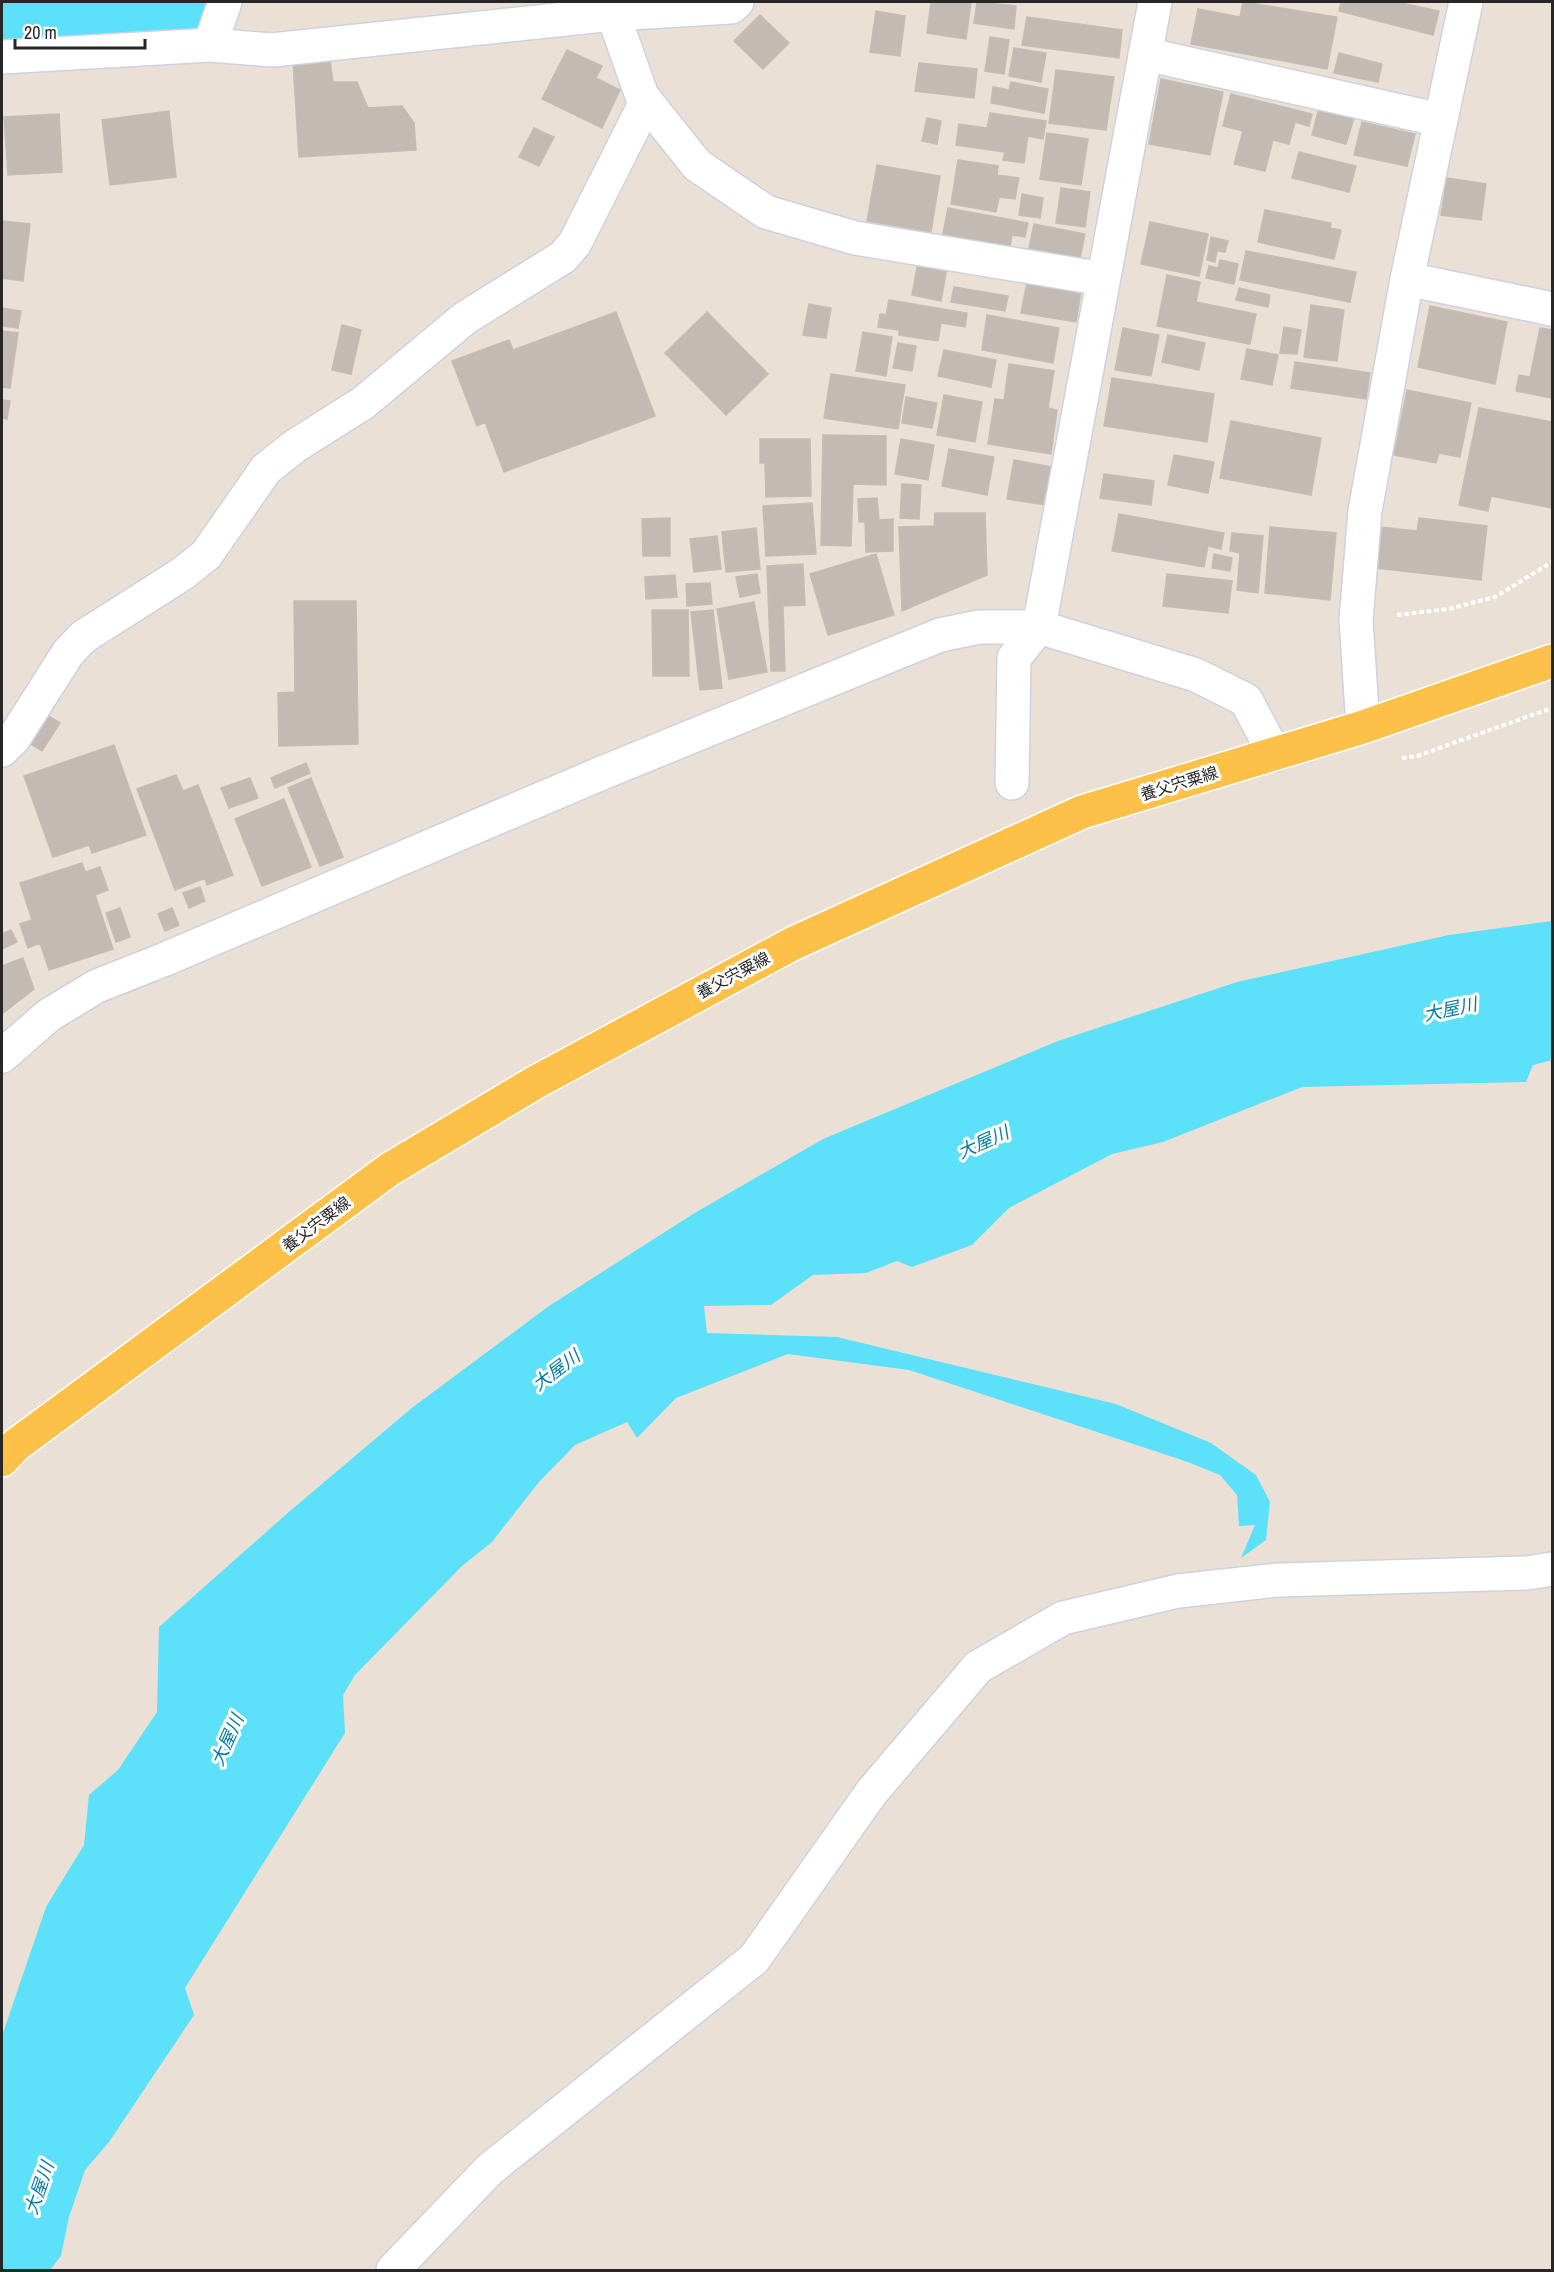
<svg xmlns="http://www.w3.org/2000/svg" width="1554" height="2272" viewBox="0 0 1554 2272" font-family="'Archivo Narrow','Noto Sans JP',sans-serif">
<rect width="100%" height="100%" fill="#ebe0d6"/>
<path fill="#5de0fa" d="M1552,921V1060L1533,1065L1526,1082L1302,1087L1163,1142L1112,1154L1009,1208L972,1245L912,1267L897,1261L866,1273L813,1275L771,1305L704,1306L707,1333L837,1337L1116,1404L1211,1443L1256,1475L1270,1502L1266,1540L1241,1558L1255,1525L1239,1526L1237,1495L1220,1475L1188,1462L909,1370L788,1354L676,1398L637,1438L627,1422L575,1445L539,1482L492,1542L462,1566L355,1675L343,1695L345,1733L185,1988L194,2015L109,2142L85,2170L69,2217L61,2256L50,2270H2V2036L46,1907L84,1845L89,1795L118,1770L157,1712L159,1627L290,1511L413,1407L549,1306L693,1214L823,1139L1058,1041L1237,982L1449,935Z"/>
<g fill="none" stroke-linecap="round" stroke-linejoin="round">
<path stroke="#5de0fa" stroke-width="78" d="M2,22L129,20L173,6L179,2"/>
</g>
<path fill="#c2bab3" stroke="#c6bcb0" stroke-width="1.5" d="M931,2H971L966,39L927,33Z
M977,2L1016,6L1014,29L974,23Z
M1243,2L1337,17L1327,69L1191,44L1198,9L1240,17Z
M1341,2H1397L1439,11L1433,35L1339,11Z
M876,11L905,16L900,56L870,52Z
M760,15L789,43L763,69L734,41Z
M1027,17L1122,30L1119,58L1022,45Z
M990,37L1009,40L1004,74L985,71Z
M1014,48L1046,53L1041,82L1009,76Z
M567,50L602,66L596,78L620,90L602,128L542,99Z
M1339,53L1382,64L1378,82L1334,73Z
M330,61L333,82H357L368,108L402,106L414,123L416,150L299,157L293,62Z
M919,63L977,69L974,98L915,91Z
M1056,70L1114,77L1106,130L1049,123Z
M1161,79L1223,92L1210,155L1149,144Z
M1011,82L1048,89L1044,113L991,103L993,87L1009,90Z
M1231,94L1312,114L1309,126L1295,122L1289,144L1273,140L1265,171L1234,164L1243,131L1223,126Z
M1319,108L1354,118L1346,144L1312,135Z
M169,111L176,177L110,185L102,120Z
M990,113L1046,121L1043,139L1028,136L1024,163L1003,160L1005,152L956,145L959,124L987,128Z
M59,114L62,172L8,175L4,117Z
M927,118L941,121L937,144L922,141Z
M1362,122L1415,134L1407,166L1354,155Z
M534,128L554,137L539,166L519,157Z
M1047,133L1088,139L1081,185L1040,179Z
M1299,152L1356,166L1349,192L1292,178Z
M958,160L998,166L997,175L1019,178L1015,199L999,197L996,212L951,204Z
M877,165L940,176L931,232L867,221Z
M1447,178L1486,184L1481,220L1441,215Z
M1061,188L1090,192L1085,227L1056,223Z
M1022,194L1043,198L1040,218L1019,215Z
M948,208L1028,223L1025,237L1012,235L1009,251L942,238Z
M1265,210L1331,223L1330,228L1341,230L1334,259L1258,242Z
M2,221L30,224L23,281L2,278Z
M1150,222L1208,234L1199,276L1141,264Z
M1034,224L1085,234L1079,263L1028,253Z
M1211,237L1228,241L1225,252L1217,251L1215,262L1207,260Z
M1246,251L1356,272L1350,302L1240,280Z
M1220,260L1238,264L1234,284L1206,278L1209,266L1218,268Z
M918,262L947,267L941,301L912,295Z
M1167,275L1200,282L1196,302L1256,314L1250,344L1157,326Z
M1027,282L1081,291L1076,322L1021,313Z
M954,287L1008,296L1005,311L951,302Z
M1239,288L1270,295L1268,307L1236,300Z
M889,300L967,313L965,327L941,323L938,341L899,335V330L878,327L880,314L886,315Z
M809,304L831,308L826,338L803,335Z
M1311,305L1344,310L1337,361L1304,357Z
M1430,306L1507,322L1495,384L1418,367Z
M2,308L21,311L18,328L2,326Z
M616,312L655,416L504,472L485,422L477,426L452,361L509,340L513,350Z
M707,312L768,374L726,415L665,353Z
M987,315L1059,328L1053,363L982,350Z
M342,325L361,330L351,374L332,370Z
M1284,327L1301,330L1297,354L1280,353Z
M1123,328L1159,335L1151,376L1115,370Z
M1540,328L1552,330V398L1516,391L1519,375L1530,377Z
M2,331L18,333L10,388L2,387Z
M863,332L892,337L886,376L856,371Z
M1168,335L1205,343L1199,370L1162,362Z
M898,343L916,346L912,371L893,368Z
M1247,349L1278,355L1272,385L1241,379Z
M944,350L996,360L991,387L938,376Z
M1295,362L1370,373L1366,399L1291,388Z
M1009,364L1054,371L1048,408L1057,410L1051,454L988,444L995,399L1004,400Z
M831,374L905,385L898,429L824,418Z
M1112,378L1214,394L1207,442L1104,426Z
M1407,390L1471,403L1460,457L1439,453L1436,463L1394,455Z
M944,395L982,402L975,442L937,435Z
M906,397L937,403L932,428L902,423Z
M2,400L10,401L7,419L2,418Z
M1479,408L1552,422V508L1491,496L1488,511L1459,505Z
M1231,421L1321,438L1311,495L1220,478Z
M823,435L886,436V485L853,484L851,546L821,545Z
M760,439H810L811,496L766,497L765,463H760Z
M901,439L934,445L928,480L895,474Z
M949,449L994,457L987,495L942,486Z
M1174,455L1214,462L1208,493L1168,485Z
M1014,460L1052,467L1046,505L1007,499Z
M1104,474L1154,481L1151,505L1100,498Z
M902,484L921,485L919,519L900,518Z
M877,498L879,520L893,519V551L866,552L865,522H859L858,499Z
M812,503L816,554L766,556L763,506Z
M935,513H985L987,575L902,611L899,527L934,526Z
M1119,514L1224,533L1221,549L1208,546L1204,567L1112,551Z
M670,518V556H643L642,519Z
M1419,518L1487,526L1481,580L1376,568L1381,527L1417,531Z
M1270,527L1336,533L1330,600L1265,593Z
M756,528L760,569L726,572L722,532Z
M1232,533L1263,536L1258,593L1237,590L1240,553L1230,551Z
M717,536L721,569L694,572L690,539Z
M876,554L894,615L828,635L810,574Z
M1214,554L1232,558L1230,571L1212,568Z
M803,564L805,605L783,606L785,671H771L767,566Z
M757,574L760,593L740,597L736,577Z
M1167,574L1232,581L1228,613L1163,606Z
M675,575L677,597L646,599L645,577Z
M710,583L712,604L687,606L686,584Z
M294,601H356L358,744L279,746L278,693L295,692Z
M754,602L767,672L729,679L717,609Z
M652,610H688L689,676H653Z
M713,610L722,688L700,690L691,612Z
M44,713L60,723L42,751L26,741Z
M114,745L146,835L92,853L89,845L53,857L24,776Z
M306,763L310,773L275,788L271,778Z
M176,775L183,791L198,785L233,875L207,885L205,878L175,890L137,789Z
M250,778L258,798L229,808L221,788Z
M311,778L343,857L320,866L288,788Z
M284,799L311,867L262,886L235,819Z
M82,863L85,872L100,867L108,890L95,895L113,949L49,970L40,943L28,948L20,924L32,920L20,883Z
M200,887L205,901L189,908L183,893Z
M120,908L130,937L116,942L106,913Z
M172,908L179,925L165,931L158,914Z
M11,930L17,942L2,949V934Z
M23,958L34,989L2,1014V966Z"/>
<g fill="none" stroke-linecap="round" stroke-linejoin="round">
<g stroke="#cbd2e2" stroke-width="36">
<path id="minor" d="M613,14L642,96L697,165L766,212L855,238L1103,279
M210,45L225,2
M1145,54L1441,120
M2,57L210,45L272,50L613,14L731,7L737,2
M1407,279L1552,309
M1363,727L1356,620L1365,511L1407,279L1466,2
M2,750L14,738L68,653L83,637L182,574L206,555L266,469L295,446L363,403L465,318L563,257L575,243L646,102
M1012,783L1014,658L1039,627L1155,2
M2,1056L49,1015L97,986L163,960L602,773L940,635L979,627H1039L1196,675L1246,700L1275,755
M393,2270L490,2169L754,1959L871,1793L978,1667L1063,1618L1178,1591L1278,1580L1527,1573L1552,1569"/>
</g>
<g stroke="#fff" stroke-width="36">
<path id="major" d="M2,1460L16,1445L390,1169L536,1082L792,944L1082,812L1363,727L1552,661"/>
</g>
<path stroke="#fff" stroke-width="4" stroke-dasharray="4.5 3" stroke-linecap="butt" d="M1397,615L1448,609L1495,597L1552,562
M1402,758L1417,756L1552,708"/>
<use href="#minor" stroke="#fff" stroke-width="33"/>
<use href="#major" stroke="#fdc049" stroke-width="33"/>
</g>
<g text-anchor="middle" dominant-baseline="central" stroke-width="6" stroke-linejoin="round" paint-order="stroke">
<g font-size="16" fill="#272727" stroke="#fff">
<text transform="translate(1179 783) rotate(-17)">養父宍粟線</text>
<text transform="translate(733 975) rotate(-28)">養父宍粟線</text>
<text transform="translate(316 1224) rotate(-37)">養父宍粟線</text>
</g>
<g font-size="18" font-style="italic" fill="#017ba1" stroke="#fff">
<text transform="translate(1450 1009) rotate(-12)">大屋川</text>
<text transform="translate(983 1142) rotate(-24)">大屋川</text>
<text transform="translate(556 1370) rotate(-37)">大屋川</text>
<text transform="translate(227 1740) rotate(-66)">大屋川</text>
<text transform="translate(39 2188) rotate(-71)">大屋川</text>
</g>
</g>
<rect width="1554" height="2272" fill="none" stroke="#272727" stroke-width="6"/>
<path d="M15 39v9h130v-9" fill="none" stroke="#272727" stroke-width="3"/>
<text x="24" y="39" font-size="18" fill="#272727" stroke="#ffffff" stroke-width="4.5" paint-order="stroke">20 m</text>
</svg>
